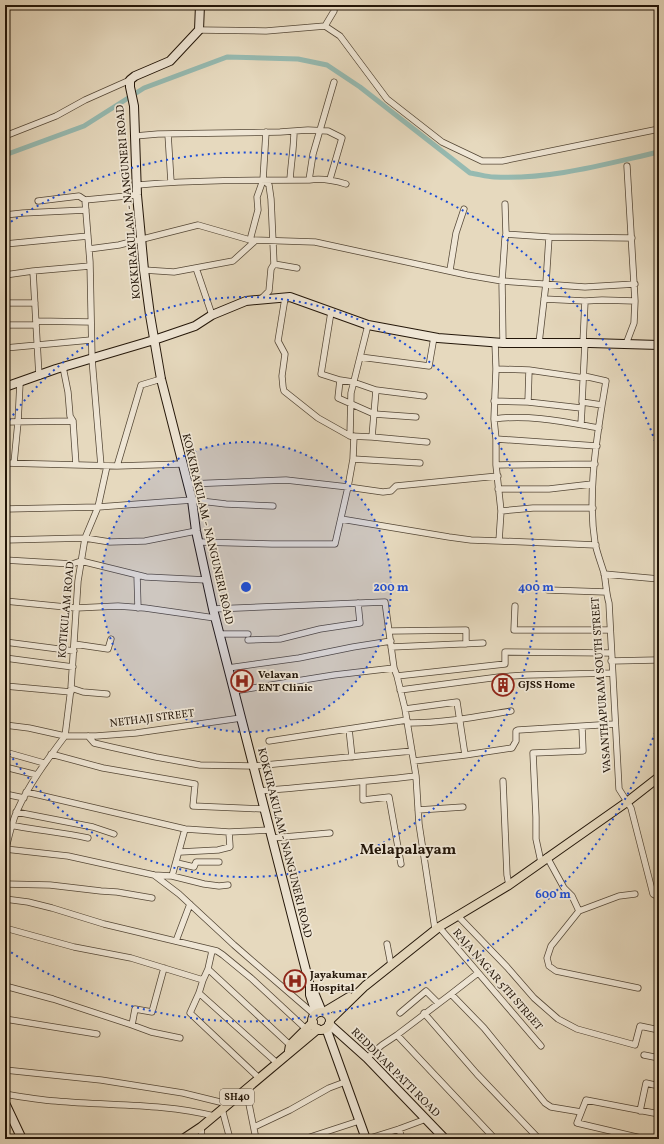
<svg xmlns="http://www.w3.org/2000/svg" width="664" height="1144" viewBox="0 0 664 1144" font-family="Vollkorn,serif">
<rect width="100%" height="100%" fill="#e6d9be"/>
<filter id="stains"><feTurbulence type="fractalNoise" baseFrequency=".005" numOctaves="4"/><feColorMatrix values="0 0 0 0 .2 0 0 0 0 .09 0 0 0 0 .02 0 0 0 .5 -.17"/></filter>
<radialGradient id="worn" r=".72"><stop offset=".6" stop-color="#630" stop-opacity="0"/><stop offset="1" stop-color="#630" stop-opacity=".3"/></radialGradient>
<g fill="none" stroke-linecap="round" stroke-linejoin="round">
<path stroke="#96bab1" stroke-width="5" d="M5,155L84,126L144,88L227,57L298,59L327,65L360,87L470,173C478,174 487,177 494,177C550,180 605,164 659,152"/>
<g stroke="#544736" stroke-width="7">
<path id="street" d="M325,26L340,36L387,99L442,142L482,161H502L659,129
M325,26L334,11V5
M199,30L266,31L325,26
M168,134L171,182
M5,136L56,116L85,100L130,80
M135,136L158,134L280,132L308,130L328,131L342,138L330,179
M290,180C291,163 294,147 294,131
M309,180L313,154L334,82
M138,185C195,180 252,180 309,180C322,178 333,180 346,184
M38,201L79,196L85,200
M505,204L506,234L549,237
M5,215L23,213L86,210
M250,240L258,210L257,197L263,180L266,132
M5,244L88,236
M89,249L119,245L198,225L250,240L315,242L467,275L502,281L505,238L506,234
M274,264L297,268
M196,268L212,315
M144,270L174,272L233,261L255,241
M450,270L456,233L464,209
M5,275L33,271
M285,298L278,341L285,354L282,376L283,387L284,391L318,418L350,436
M544,299L585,301
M260,300L269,291L271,269L274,264L271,199L269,185L263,180
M5,303H35
M331,312L321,374L340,380L338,398L374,414L416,417
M5,325H36L37,321L91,322
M495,342L496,369L529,370L584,378
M503,343L502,281L585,287L635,284
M539,343L546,283L549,237L632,238
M583,343L585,301L602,300L635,301
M585,343L582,402L602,405C595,450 588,498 595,543C597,553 601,563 604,573C606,583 606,593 609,603L619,789L631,808L653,894L659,897
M626,344L634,323L635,301L627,166
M5,348L91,340
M360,357L368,325
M63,367L68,392L70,416L73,421
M496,369L494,419L496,439V465L501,511L499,541L596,545
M529,370L528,402L581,408
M39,376L33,271L90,266
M584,376L606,381L602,405
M340,380L353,382L376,390
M424,396L376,390L372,437L350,436L351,393L360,357L429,366L434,337
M494,401L528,402
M494,419C529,414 565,422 599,428
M5,422L73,421L76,465
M581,424L582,406
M354,436L353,459L420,463
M372,437L427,442
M496,439L597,446
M5,463L117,466L182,464
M14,463L18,422L20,383
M496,465L595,464
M101,466L92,359L90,262L85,200L137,195
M117,466L141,385L161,379
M188,484L286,480L348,487L353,459
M498,489H549L592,484
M5,509L98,507L192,500L226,504L273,506
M501,511L533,508H593
M341,519L449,537L471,540L499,541
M5,540L85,538L110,542L145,541L196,531
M199,542L272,544H335L348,487L383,492L391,491L396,486L498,476
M5,560L72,564L81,561L146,577L207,580
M604,574L659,579
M137,575L138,608
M548,590L606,592
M5,601L76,608L118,606L145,608L215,618
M515,606L514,630H609
M213,609L385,602L394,668
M390,631L466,630V644
M219,634H248
M248,640L280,639L320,629L360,623L358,603
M5,642L74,651
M74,644L108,649L111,639
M391,647L483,643
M5,658L73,667
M611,661L656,660
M228,668L299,658L353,647L391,641
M5,686L71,692
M71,688L83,692L107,694
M400,690L499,677L527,675L612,673
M234,691L334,675L394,668L397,676
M405,709L457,702L465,755L414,761
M408,723C445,723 475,717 511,711
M5,725L29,728L65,736H96L136,733L241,718
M349,729L352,757
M65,736L71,688L78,581L85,538L98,507L107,466
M88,736L94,743L111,747L156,757L200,765L253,766L412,751
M269,741L407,720
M5,752L44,763
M51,754L103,768L195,784L193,806L264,809
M465,755L512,748L516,741V731L518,730L615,724
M5,767L37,775
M503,781L507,875L509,885
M363,782V800L389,797L401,864
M260,791C312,786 364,782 416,776
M26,792L185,829L229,832L270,830
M5,794L24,798
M418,810L463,807
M16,812L93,827L114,834
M5,824C33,830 61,832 88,838
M272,838L330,833
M5,849L68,856L154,875L172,876L204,884L219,886L228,885
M180,852L218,850L230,847L229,832
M5,853C8,840 11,824 17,811C29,784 47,760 65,736
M547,857L564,888L572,896L579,911L551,946L547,958L549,966L556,971L638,988
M541,862L536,839V817L533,753L583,751L582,727
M177,863L194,867L196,862H219
M154,875L179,894L234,945L315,1015
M172,876L185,829
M5,884L50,885L101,891L117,892L152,898
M5,899L28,902L52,908L104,924L217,951L223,955L251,978L306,1029
M579,911L619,896L635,894
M457,915L507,967L534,998L558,1019L577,1029L635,1045L640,1026L659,1030
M439,927L541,1046
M5,928L74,947L131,958L203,980L208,969L290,1045
M658,928H659
M435,929L419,824L416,776L405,709L397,676L505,664V652L611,653
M176,941L190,904
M387,944L391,965
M208,969L212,951
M203,980L199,993L190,1013L259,1078
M5,986L53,999L132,1025L151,1032L180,1038
M199,993L277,1063
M451,994L478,973
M400,1013L426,991L438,1003
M424,1013L477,1074L539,1139
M5,1019L97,1034
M132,1025L135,1009L152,1012L164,968
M397,1035L495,1139
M644,1055L659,1058
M367,1058L382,1045L397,1035L451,994L484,1028L545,1103L551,1107L581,1112
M5,1070L101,1080L183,1093L228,1104
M246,1089L256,1139
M5,1094C22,1097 39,1100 56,1101C109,1106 163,1103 214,1116
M222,1109L230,1139
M640,1111L646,1083L659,1086
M201,1127L202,1139
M254,1127L290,1110L329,1088L345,1082
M399,1129L402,1139
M21,1138L67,1139
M304,1139L359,1121
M367,1139L399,1129L426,1119
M645,1139L577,1123L586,1100L659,1114"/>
</g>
<g stroke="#231609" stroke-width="10">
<path id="secondary" d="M200,5L199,30L170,61L135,76L130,80V87L134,106L137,195L144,270L150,315L161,379L192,500L196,531L213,609L310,986V995L316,1013
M5,387L56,369L154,340L195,326L212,315L246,301L290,297L368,325L438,338L503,343H590L659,345
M313,990L322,1012
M329,1024L367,1058L445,1139
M326,1028L366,1139
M5,1103L22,1139"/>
</g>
<g stroke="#231609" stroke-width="10">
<path id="primary" d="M324,1012L349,997
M312 1021a9 9 0 1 1 18 0a9 9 0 1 1-18 0Z
M330,1020L365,986L439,927L509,885L627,802L659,777
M289,1051L290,1045L313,1022
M183,1139L201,1127L318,1029"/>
</g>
<use href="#street" stroke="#efe6d5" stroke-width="5.5"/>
<use href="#secondary" stroke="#efe6d5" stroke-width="8"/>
<use href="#primary" stroke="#e6d9be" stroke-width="8"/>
</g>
<circle cx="246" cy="587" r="145" fill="#1d4ed8" fill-opacity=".12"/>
<g fill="none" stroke="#1d4ed8" stroke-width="2" stroke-dasharray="2 4">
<circle cx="246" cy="587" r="145"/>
<path d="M6 425A290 290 0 1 1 6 749"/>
<path d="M659 721A434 434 0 0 1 6 949M6 225A434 434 0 0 1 659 453"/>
</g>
<defs>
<g id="hospital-ring" transform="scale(1.15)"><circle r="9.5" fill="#efe6d5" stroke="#8f2418" stroke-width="1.5"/><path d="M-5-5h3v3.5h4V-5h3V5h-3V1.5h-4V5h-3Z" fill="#8f2418"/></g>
<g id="building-ring" transform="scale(1.15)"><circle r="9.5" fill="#efe6d5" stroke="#8f2418" stroke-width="1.5"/><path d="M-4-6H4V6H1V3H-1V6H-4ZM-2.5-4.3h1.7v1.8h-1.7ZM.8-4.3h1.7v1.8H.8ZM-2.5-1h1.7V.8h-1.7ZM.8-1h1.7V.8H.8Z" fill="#8f2418"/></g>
</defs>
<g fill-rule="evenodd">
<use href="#hospital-ring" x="242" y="681"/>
<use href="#building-ring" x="503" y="685"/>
<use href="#hospital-ring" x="295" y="981"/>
</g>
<g text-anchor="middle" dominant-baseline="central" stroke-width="3.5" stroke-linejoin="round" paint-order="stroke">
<rect fill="#efe6d5" stroke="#605446" stroke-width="1" x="220" y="1089" width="34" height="16" rx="3"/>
<g font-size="10" font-weight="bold" fill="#231609">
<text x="237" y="1097">SH40</text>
</g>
<g font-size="11" fill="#231609" stroke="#efe6d5">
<text transform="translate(129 202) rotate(-95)">KOKKIRAKULAM - NANGUNERI ROAD</text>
<text transform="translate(207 529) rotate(77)">KOKKIRAKULAM - NANGUNERI ROAD</text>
<text transform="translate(67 610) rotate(-85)">KOTIKULAM ROAD</text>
<text transform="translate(602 685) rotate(-94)">VASANTHAPURAM SOUTH STREET</text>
<text transform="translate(152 719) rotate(-7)">NETHAJI STREET</text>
<text transform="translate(284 843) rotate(76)">KOKKIRAKULAM - NANGUNERI ROAD</text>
<text transform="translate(497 980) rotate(49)">RAJA NAGAR 5TH STREET</text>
<text transform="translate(395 1073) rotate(45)">REDDIYAR PATTI ROAD</text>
</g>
<g font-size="11" font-weight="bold" fill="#231609" stroke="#efe6d5" text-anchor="start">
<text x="258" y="675">Velavan<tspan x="258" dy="13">ENT Clinic</tspan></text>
<text x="518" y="685">GJSS Home</text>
<text x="310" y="975">Jayakumar<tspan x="310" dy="13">Hospital</tspan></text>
</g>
<g font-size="15" font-weight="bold" fill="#231609" stroke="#efe6d5">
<text x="408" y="850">Melapalayam</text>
</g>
</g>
<circle cx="246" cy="587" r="6" fill="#1d4ed8" stroke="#efe6d5" stroke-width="2"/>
<g font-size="12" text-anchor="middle" font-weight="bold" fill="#1d4ed8" stroke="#efe6d5" stroke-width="3.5" stroke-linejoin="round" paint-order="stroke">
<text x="391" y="591">200 m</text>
<text x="536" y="591">400 m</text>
<text x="553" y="898">600 m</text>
</g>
<rect width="664" height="1144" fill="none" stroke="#e6d9be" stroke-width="20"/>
<rect x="6" y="6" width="652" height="1132" fill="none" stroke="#231609" stroke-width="2"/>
<rect x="10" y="10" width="644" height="1124" fill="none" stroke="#231609"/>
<rect width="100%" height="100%" filter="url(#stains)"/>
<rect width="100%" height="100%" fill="url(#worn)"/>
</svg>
